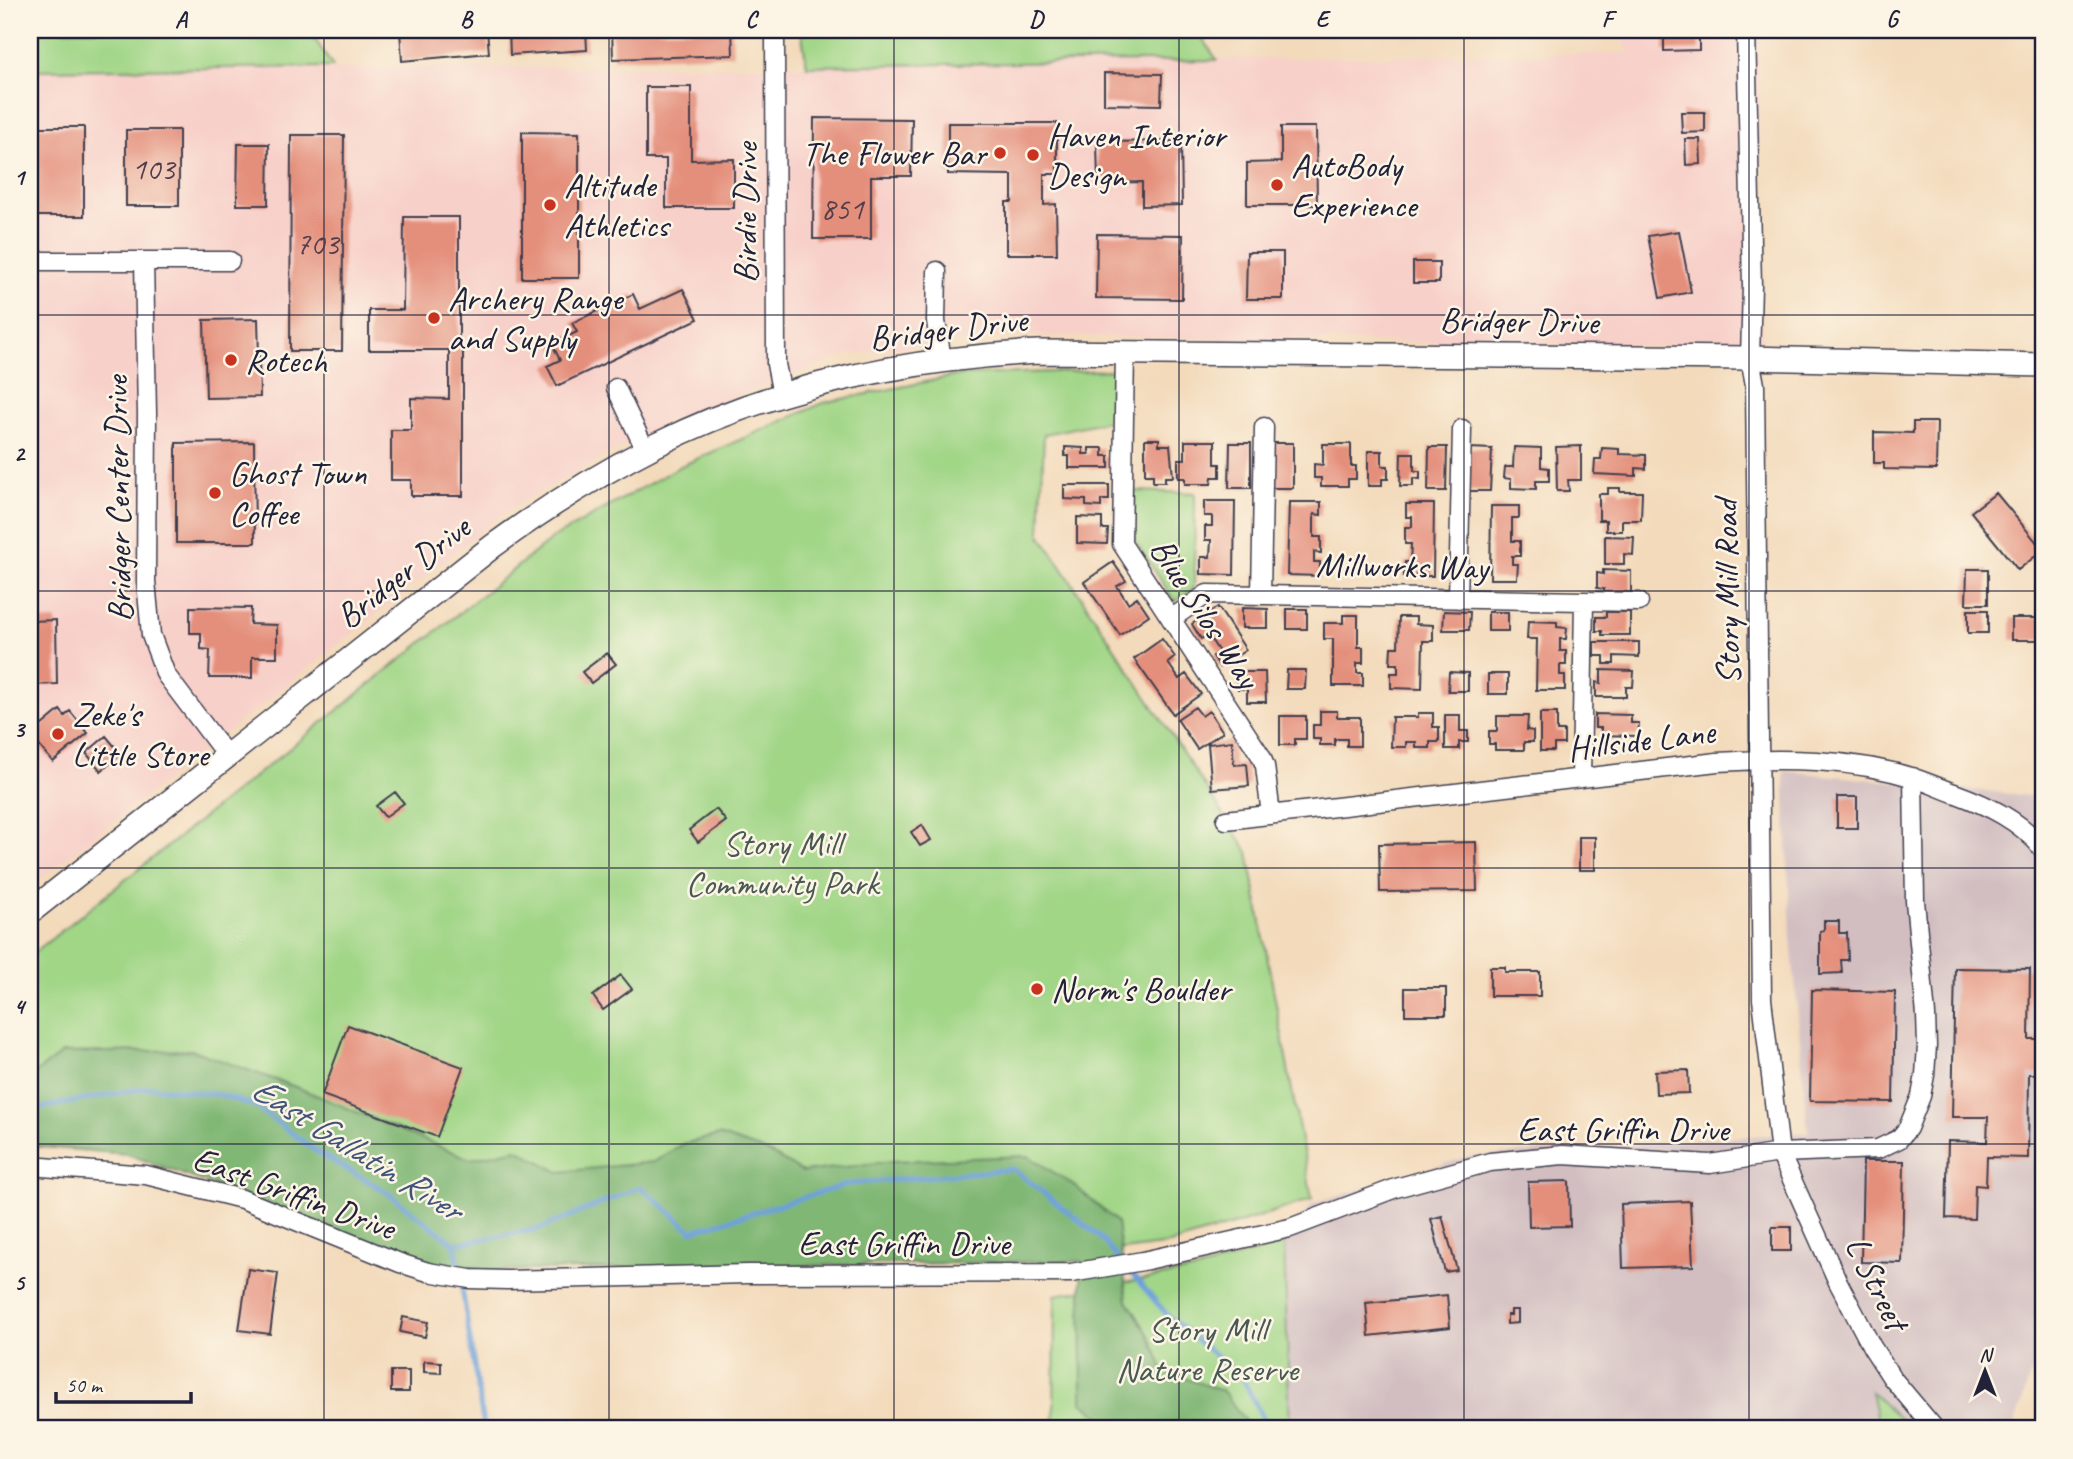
<svg xmlns="http://www.w3.org/2000/svg" width="2073" height="1459" viewBox="0 0 2073 1459" font-family="Caveat,sans-serif">
<rect width="100%" height="100%" fill="#fcf5e5"/>
<filter id="ink" filterUnits="userSpaceOnUse"><feTurbulence type="fractalNoise" baseFrequency=".0143" numOctaves="2"/><feDisplacementMap in="SourceGraphic" scale="14" xChannelSelector="R" yChannelSelector="G"/><feConvolveMatrix kernelMatrix="1 2 1 2 8 2 1 2 1" color-interpolation-filters="sRGB"/></filter>
<filter id="wash" filterUnits="userSpaceOnUse"><feTurbulence type="fractalNoise" baseFrequency=".00686" numOctaves="4" result="noise"/><feDisplacementMap in="SourceGraphic" scale="28" xChannelSelector="R" yChannelSelector="G"/><feGaussianBlur stdDeviation="1.57" result="paint"/><feColorMatrix in="noise" values="0 0 0 0 0 0 0 0 0 0 0 0 0 0 0 0 0 1.4 0 .05"/><feComposite in="paint" operator="in"/></filter>
<g filter="url(#wash)">
<rect width="100%" height="100%" fill="#f3dabb"/>
<path fill="#f7d0c9" d="M1615,30H1759L1762,348L1020,335L848,354L666,422L514,506L30,887V70L807,66L1630,53Z"/>
<path fill="#d2bec1" d="M1784,771L2042,797L2043,799V1336L2013,1429H1911L1872,1393L1879,1429H1290L1284,1243L1312,1204L1467,1157L1808,1132L1791,938Z"/>
<path fill="#a1d687" stroke="#627c61" stroke-width="2" d="M30,30H309L333,67L30,70Z
M801,30H1197L1217,60L807,66Z
M1115,370L1113,420L1044,434L1040,534L1248,852L1312,1199L1249,1220L1170,1244L1054,1259L120,1147L30,1142V956L553,538L681,466L823,403L959,375Z
M1134,491L1195,493L1194,588L1175,602L1134,539Z
M1284,1243L1290,1429H1054L1055,1295L1197,1270Z
M1871,1392L1911,1429H1879Z"/>
<path fill="#80b774" stroke="#516c58" stroke-width="2" d="M192,1050L301,1089L470,1159L517,1149L559,1172L654,1162L683,1144L719,1135L768,1152L803,1172L893,1161L1028,1156L1075,1186L1117,1222L1127,1300L1150,1337L1164,1371L1223,1391L1251,1429H1116L1082,1402L1081,1261L481,1271L431,1264L127,1154L30,1146V1077L62,1053Z"/>
<g fill="none" stroke-linecap="round" stroke-linejoin="round">
<path stroke="#6da0d8" stroke-width="5" d="M30,1110L150,1087L221,1095L255,1106L320,1154L382,1189L455,1244L539,1229L641,1187L692,1231L849,1184L1013,1169L1100,1237L1120,1261
M455,1244L484,1429
M1127,1268L1169,1317L1242,1377L1268,1429"/>
</g>
<g id="blocks">
<path fill="#e48f7b" d="M400,30H487L489,53L402,61Z
M509,30H586L587,50L510,55Z
M612,30H732L733,55L613,59Z
M1664,30H1699V50L1664,51Z
M1104,73L1162,74L1161,105L1104,104Z
M646,87H691V160L734,159V208H666V159H646Z
M1681,112H1705V132L1682,133Z
M814,118L912,119L911,176H871V239H813Z
M948,123H1057V174H1044V205L1056,204L1057,254H1006V202H1012V175L948,174Z
M30,127H84V216H30Z
M1281,127H1316L1317,205H1247V163L1281,162Z
M126,130H179V206H126Z
M522,132L579,133V278H522Z
M291,135H344L342,351H290Z
M1685,139H1700L1701,164L1686,165Z
M1181,141L1182,205L1142,206V182L1098,183L1097,142Z
M238,144H269L268,205H237Z
M404,217H459V349H463V496H411V480H391V430H411V398L449,399V350H369V310H403Z
M1679,231L1691,292L1660,298L1648,236Z
M1097,234L1183,235L1182,299L1096,298Z
M1247,252H1283V299H1246Z
M1413,262H1439V283H1413Z
M683,289L698,319L557,386L547,366L560,360L552,344L577,332L572,323L633,294L640,309Z
M258,319L260,397L206,398L204,320Z
M1913,422H1937L1936,470L1884,469V463H1874V432L1913,433Z
M1145,439H1159V445H1170L1173,477H1165V482H1153V475H1145Z
M1185,441H1215V464H1220V477H1212L1211,484H1185V478H1178V459H1185Z
M254,442L255,543H176V443Z
M1230,443H1251V488H1229Z
M1271,443H1293V488H1271Z
M1323,444H1351V466H1356V479H1348V486H1321V478H1314V464L1323,465Z
M1581,446V480H1568L1569,491H1557L1556,447Z
M1065,447L1083,448V454H1089V448H1103V456H1109V468H1069V456H1065Z
M1429,447H1447L1446,491H1428Z
M1514,447L1541,448V467L1549,468V481H1536V489L1511,488V479L1504,478L1505,467H1513Z
M1470,448L1492,449L1490,491H1468Z
M1602,448L1619,449V454L1646,455V469L1636,468V476L1594,474L1595,459H1601Z
M1368,451H1382V466H1388V479H1382V486H1368Z
M1401,453H1414V471H1420V479L1413,478V486H1400Z
M1064,485H1109V500H1101V507L1086,506V500L1064,499Z
M1608,488H1620V492H1642L1641,520H1622V531H1606V520H1599V494H1608Z
M1996,493L2043,550L2018,570L1971,512Z
M1204,501H1235L1234,575L1201,574V557H1210L1211,540H1205V526H1212V516H1204Z
M1289,502H1321V515L1314,514V537H1321V553L1314,552V562H1320V576L1287,575Z
M1406,504H1434L1433,576H1404L1405,562H1410L1411,544H1405V527H1412V517H1406Z
M1491,506H1519V518H1512V541H1520V556H1512V564H1518L1517,579H1490Z
M1077,517L1102,518V529H1108L1107,544L1077,543Z
M1605,536L1634,537L1633,555L1624,554V564H1605Z
M1113,562L1126,581L1117,586L1128,603L1137,597L1149,615L1120,635L1084,582Z
M1967,569H1988V604H1966Z
M1603,570L1631,571V593H1604V589L1597,588V573L1603,574Z
M190,607L251,608L250,624L277,625V657H252V678H209L210,650L201,649V633H190Z
M1218,607L1246,650L1220,667L1213,656L1219,652L1208,635L1201,639L1192,624Z
M1242,608L1268,609V628H1242Z
M1287,609H1307V629H1287Z
M1968,610H1988V633H1968Z
M1444,611L1470,612L1469,630H1443Z
M1488,612H1508V631H1488Z
M1606,612H1630V635H1602V631H1596V617H1606Z
M1343,615H1358V647H1363V663H1357V673H1363V686H1333V639H1324V623H1343Z
M1399,617H1416V624L1433,625V641H1423L1422,689L1391,688V673H1398V664H1390L1391,647H1398Z
M2011,618H2042V640H2011Z
M56,620L57,684L30,685V621Z
M1528,621L1557,622V627L1567,628L1566,639H1560V651H1566V665H1560V675H1565V690H1536L1537,639H1527Z
M1162,639L1175,657L1168,663L1179,679L1186,674L1201,694L1173,714L1134,659Z
M1594,642H1639V657L1614,656V664H1604V656H1594Z
M607,653L616,664L591,683L582,672Z
M1287,670H1306L1305,689H1286Z
M1601,670L1634,671L1633,687H1626V697H1596V682L1601,683Z
M1238,672H1265L1266,702H1247V689H1238Z
M1449,672L1468,673V691H1448Z
M1488,674H1508V694H1488Z
M1195,707L1202,716L1209,711L1223,732L1197,749L1177,719Z
M60,710L65,716L70,711L88,733L53,762L30,735Z
M1320,711H1337V717H1360V746H1347V739H1335V745H1320V739H1313V725H1320Z
M1418,713H1433V727H1439V742H1430V748H1416V742H1406V747H1391L1392,717H1418Z
M1540,713H1557V731H1564V744H1554V751H1540Z
M1595,714L1631,715V723H1639L1638,736L1601,735V728H1595Z
M1445,715H1460V731H1468V742H1459V749H1445Z
M1280,716H1306V739H1295V745H1280Z
M1497,716H1528L1527,730L1533,731V742H1524V750H1495V744H1489V731H1497Z
M106,736L121,754L101,771L86,753Z
M1232,741L1234,765L1247,764L1249,786L1212,789L1208,744Z
M395,792L404,803L385,817L376,806Z
M1837,797H1857V828H1837Z
M716,809L726,821L698,842L689,830Z
M922,825L931,840L920,846L911,832Z
M1579,837H1595V870H1579Z
M1476,842L1477,891L1380,892L1379,844Z
M1824,921H1839V933H1847L1848,960H1841L1842,973L1820,974V931L1824,930Z
M1490,967H1505V972H1540V996H1490Z
M1955,968L2030,969L2029,1039H2043V1074H2029L2028,1158L1987,1157L1986,1186L1975,1185L1974,1219L1946,1218L1948,1141L1987,1142L1988,1117H1952Z
M621,975L632,989L603,1010L593,996Z
M1405,988H1446V1015H1405Z
M1812,990L1895,992L1893,1102L1810,1101Z
M348,1025L463,1067L437,1137L322,1095Z
M1688,1070L1689,1093L1656,1094L1655,1071Z
M1863,1161H1904L1902,1263L1861,1262Z
M1569,1181L1570,1226L1529,1227L1528,1182Z
M1690,1201L1693,1266L1623,1268L1621,1204Z
M1442,1216L1457,1270L1445,1272L1431,1219Z
M1772,1227H1791V1251H1772Z
M248,1269L278,1273L270,1334L239,1330Z
M1447,1295L1450,1327L1369,1336L1366,1303Z
M1511,1310H1518V1323L1507,1324V1315H1511Z
M403,1317L428,1322L425,1337L400,1332Z
M424,1361L441,1362V1373L424,1372Z
M391,1371H409V1392H391Z"/>
</g>
</g>
<g filter="url(#ink)">
<use href="#blocks" fill-opacity="0" stroke="#413e4e" stroke-width="2"/>
<g fill="none" stroke-linecap="round" stroke-linejoin="round">
<g stroke="#413e4e" stroke-width="21">
<path id="minor" d="M775,30L776,364L782,395
M1746,30L1752,286L1750,358L1755,385L1762,999L1780,1153L1838,1282L1872,1347L1892,1378L1935,1429
M30,261H230
M144,261L147,414L146,581L151,635L166,675L227,756
M937,271L936,321L942,360
M1125,352L1122,544L1261,756L1265,766L1271,815
M616,388L646,451
M1261,595L1264,427
M1458,599L1462,429
M1171,619L1207,594L1639,602
M1581,778L1584,601
M1226,820L1717,762C1783,758 1850,758 1914,778C1927,782 1940,788 1954,793C1987,805 2020,820 2043,849
M30,1166L146,1175L242,1199L400,1263L428,1272L470,1279L507,1280L748,1274L1071,1273L1143,1261L1290,1228L1396,1188L1490,1162L1563,1155L1710,1164L1780,1153L1878,1149L1899,1139L1908,1128L1921,1096L1925,1075L1927,1046L1926,1015L1915,901L1913,777"/>
</g>
<g stroke="#413e4e" stroke-width="26">
<path id="major" d="M30,912L493,546C545,508 599,474 656,445C773,386 907,359 1038,352L1750,358L2043,365"/>
</g>
<use href="#minor" stroke="#fff" stroke-width="18"/>
<use href="#major" stroke="#fff" stroke-width="23"/>
</g>
</g>
<path fill="none" stroke="#22223b" stroke-width="2" stroke-opacity="0.55" d="M324,30V1429M609,30V1429M894,30V1429M1179,30V1429M1464,30V1429M1749,30V1429M30,315H2043M30,591H2043M30,868H2043M30,1144H2043"/>
<g fill="#c8321e" stroke="#fcf5e5" stroke-width="2.5">
<circle cx="1000" cy="153" r="7"/>
<circle cx="1033" cy="155" r="7"/>
<circle cx="1277" cy="185" r="7"/>
<circle cx="550" cy="205" r="7"/>
<circle cx="434" cy="318" r="7"/>
<circle cx="231" cy="360" r="7"/>
<circle cx="215" cy="493" r="7"/>
<circle cx="58" cy="734" r="7"/>
<circle cx="1037" cy="989" r="7"/>
</g>
<g text-anchor="middle" dominant-baseline="central" stroke-width="5" stroke-linejoin="round" paint-order="stroke">
<g font-size="32" fill="#523d4b">
<text x="153" y="168">103</text>
<text x="842" y="208">851</text>
<text x="317" y="243">703</text>
</g>
<g font-size="35" fill="#22223b" stroke="#fcf5e5" text-anchor="start">
<text x="1047" y="135">Haven Interior<tspan x="1047" dy="40">Design</tspan></text>
<text x="986" y="153" text-anchor="end">The Flower Bar</text>
<text x="1291" y="165">AutoBody<tspan x="1291" dy="40">Experience</tspan></text>
<text x="564" y="185">Altitude<tspan x="564" dy="40">Athletics</tspan></text>
<text x="448" y="298">Archery Range<tspan x="448" dy="40">and Supply</tspan></text>
<text x="245" y="360">Rotech</text>
<text x="229" y="473">Ghost Town<tspan x="229" dy="40">Coffee</tspan></text>
<text x="72" y="714">Zeke's<tspan x="72" dy="40">Little Store</tspan></text>
<text x="1051" y="989">Norm's Boulder</text>
</g>
<g font-size="35" fill="#22223b" stroke="#fcf5e5">
<text transform="translate(745 213) rotate(-90)">Birdie Drive</text>
<text transform="translate(1519 321) rotate(1)">Bridger Drive</text>
<text transform="translate(948 329) rotate(-7)">Bridger Drive</text>
<text transform="translate(118 499) rotate(-91)">Bridger Center Drive</text>
<text transform="translate(1402 566) rotate(1)">Millworks Way</text>
<text transform="translate(403 572) rotate(-38)">Bridger Drive</text>
<text transform="translate(1727 592) rotate(-91)">Story Mill Road</text>
<text transform="translate(1205 613) rotate(57)">Blue Silos Way</text>
<text transform="translate(1641 740) rotate(-7)">Hillside Lane</text>
<text x="1623" y="1129">East Griffin Drive</text>
<text transform="translate(294 1193) rotate(20)">East Griffin Drive</text>
<text x="904" y="1243">East Griffin Drive</text>
<text transform="translate(1877 1283) rotate(64)">L Street</text>
</g>
<g font-size="35" fill="#485852" stroke="#fcf5e5">
<text x="782" y="843">Story Mill<tspan x="782" dy="40">Community Park</tspan></text>
<text x="1207" y="1329">Story Mill<tspan x="1207" dy="40">Nature Reserve</tspan></text>
</g>
<g font-size="37" font-style="italic" fill="#40547a" stroke="#fcf5e5">
<text transform="translate(357 1148) rotate(32)">East Gallatin River</text>
</g>
</g>
<rect width="2073" height="1459" fill="none" stroke="#fcf5e5" stroke-width="77"/>
<g transform="translate(1985 1371)" stroke="#fcf5e5" stroke-width="5" paint-order="stroke">
<path d="M0-5L12 26L0 18L-12 26Z" fill="#22223b"/>
<text y="-10" font-size="19" font-weight="bold" text-anchor="middle" fill="#22223b">N</text>
</g>
<path d="M56 1392v10h135v-10" fill="none" stroke="#22223b" stroke-width="3.5"/>
<text x="66" y="1392" font-size="21" fill="#22223b" stroke="#fcf5e5" stroke-width="5" paint-order="stroke">50 m</text>
<rect x="38" y="38" width="1997" height="1382" fill="none" stroke="#22223b" stroke-width="2.5"/>
<g font-size="23" text-anchor="middle" font-weight="bold" fill="#22223b">
<text x="181" y="27">A</text>
<text x="466" y="27">B</text>
<text x="751" y="27">C</text>
<text x="1036" y="27">D</text>
<text x="1322" y="27">E</text>
<text x="1607" y="27">F</text>
<text x="1892" y="27">G</text>
<text x="19" y="185">1</text>
<text x="19" y="461">2</text>
<text x="19" y="737">3</text>
<text x="19" y="1014">4</text>
<text x="19" y="1290">5</text>
</g>
</svg>
